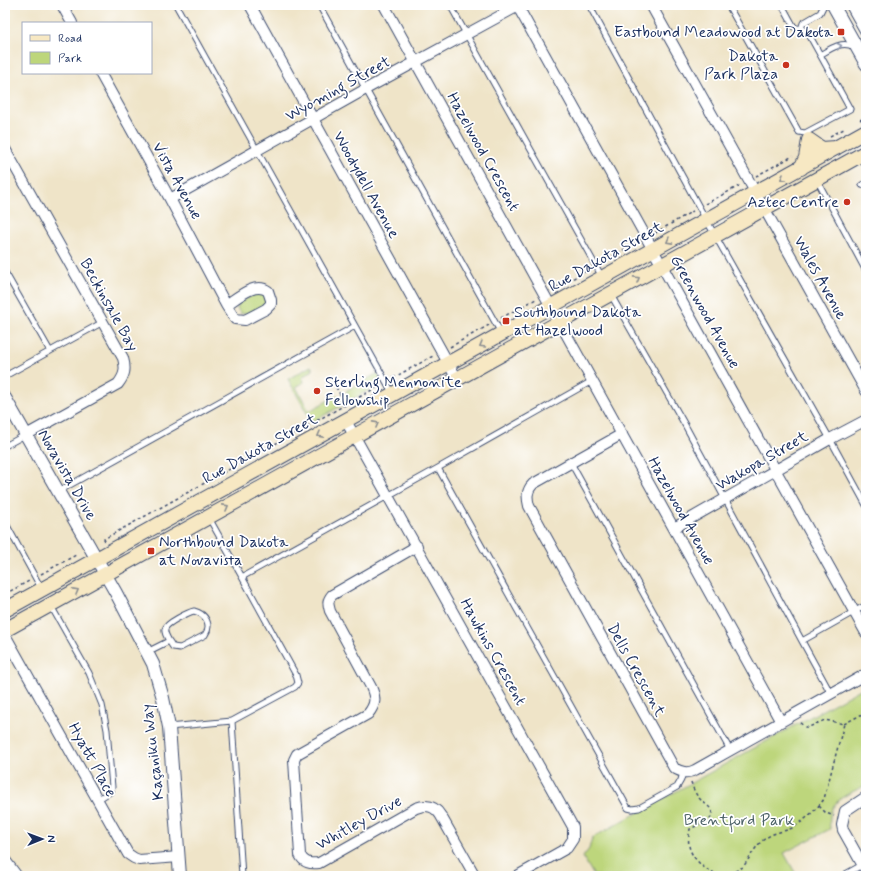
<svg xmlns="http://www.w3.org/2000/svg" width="871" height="881" viewBox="0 0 871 881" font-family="Mynerve,sans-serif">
<rect width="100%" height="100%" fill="#fff"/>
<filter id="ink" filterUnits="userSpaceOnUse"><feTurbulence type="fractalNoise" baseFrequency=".025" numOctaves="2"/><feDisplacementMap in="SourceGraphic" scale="8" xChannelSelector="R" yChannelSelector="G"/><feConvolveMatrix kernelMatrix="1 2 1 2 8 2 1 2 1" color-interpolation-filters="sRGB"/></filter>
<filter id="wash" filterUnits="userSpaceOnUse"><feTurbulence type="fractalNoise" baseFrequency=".012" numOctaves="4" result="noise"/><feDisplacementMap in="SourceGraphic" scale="16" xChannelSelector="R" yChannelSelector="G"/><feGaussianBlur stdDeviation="0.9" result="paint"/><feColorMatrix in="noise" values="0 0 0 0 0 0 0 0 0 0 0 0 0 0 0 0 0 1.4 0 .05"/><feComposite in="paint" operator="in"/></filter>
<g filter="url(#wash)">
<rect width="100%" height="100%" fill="#efe4c8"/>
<path fill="#bdd67b" stroke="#6c826c" d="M258,292H264L267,302C261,308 248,316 240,313L237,308L239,303Z
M311,366L313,370L302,377L304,382L296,387L309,411L338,395L341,406L312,422L288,379Z
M378,373L383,382L344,404L347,390Z
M866,686V785C844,797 827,799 830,829L784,853L797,876H594L583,857L589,849L592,838Z"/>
</g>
<g filter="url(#ink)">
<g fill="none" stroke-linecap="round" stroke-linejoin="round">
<g stroke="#3b4a6e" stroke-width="7">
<path id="service" d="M176,5L393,394
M319,5L501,333
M450,5L602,277
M589,5L699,207L830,439L866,505
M728,5L799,132L805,133L850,109L807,31L794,27L782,5
M801,29L803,23L820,13L824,5
M820,55C830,49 842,40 854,47
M817,180L866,271
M862,185L866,183
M5,272L50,351
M611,295L685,425L802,641L866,605
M5,376L103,322
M592,381L438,468L628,808L632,809L639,808L677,787L681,780L683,772
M5,446L25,435
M571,463L730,750
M59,491L355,326
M209,518L242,577
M5,522L41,588
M51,606L89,673L102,705L107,730L112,787L110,792L97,800
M802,641L831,694
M147,652L169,641L173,647L180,648L205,635C212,625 206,614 194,611C189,612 166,623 165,629C164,633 167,637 169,641
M232,721L242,876
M169,727L232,721L295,687L298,683L296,675L242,577L438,468
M842,876L862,865"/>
</g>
<g stroke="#3b4a6e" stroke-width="12">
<path id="minor" d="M62,5L72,23
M250,5L457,379
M384,5L781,722
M517,5L866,633
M651,5L866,391
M100,73L170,199L226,305L235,319L245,320L266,309L271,304V300L268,291C255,281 237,298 226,305
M5,149L123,358C126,369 125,375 118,384L26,435
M170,199L366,89L520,5
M346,421L573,827V839L567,848L517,876
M622,434L533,484C526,491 527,498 529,506L674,768C681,772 687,774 695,770L866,674
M674,528L830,439L866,420
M417,546L332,595C327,601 328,604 330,611L371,687C376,698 376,704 368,714L297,754L294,760L300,855C304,863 310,864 319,863L416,808C427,804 435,806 441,816L475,876
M5,635L128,854L134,858L139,860L179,857
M866,797L845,811L842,825L843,830L866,871
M5,860L17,876"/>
</g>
<g stroke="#3b4a6e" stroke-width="14">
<path id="tertiary" d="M833,5L866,64
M852,5L866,30
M5,398L116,593L153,664L163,698L169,727L180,876"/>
</g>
<g stroke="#3b4a6e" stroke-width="16">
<path id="secondary" d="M801,168L806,158L809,140L822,149L836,148
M5,610L866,131
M5,630L866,152"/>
</g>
<path stroke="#3b4a6e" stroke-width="1.5" stroke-dasharray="3 3" stroke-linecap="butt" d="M860,120L866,117
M830,136L846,128
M756,176L793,156
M705,204L741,185
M655,233L693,211
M602,262L637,242
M552,290L590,269
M501,318L536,299
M450,347L489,325
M393,378L433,356
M333,382L341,396L343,406
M105,541L104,539L381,385
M41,574L76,555
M5,594L29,581
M844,724L866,712
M691,782C693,788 695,794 700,799C706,806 716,808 710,819L690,829C689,834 688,840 689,845C690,857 707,873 719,875C727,876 736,871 743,867C750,858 756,844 766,838C774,832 783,832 792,828C803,822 817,809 824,799L844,724L825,720L809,727H805L799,722
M819,806L826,813L834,816"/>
<use href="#service" stroke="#fff" stroke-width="5"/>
<use href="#minor" stroke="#fff" stroke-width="10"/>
<use href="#tertiary" stroke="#fff" stroke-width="12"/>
<use href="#secondary" stroke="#f7e8c3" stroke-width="14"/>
</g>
<defs><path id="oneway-chevron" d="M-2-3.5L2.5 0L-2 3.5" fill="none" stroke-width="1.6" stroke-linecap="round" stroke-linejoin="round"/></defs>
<use stroke="#8d97ae" href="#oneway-chevron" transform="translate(839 46) rotate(-11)"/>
<g stroke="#898c90">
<use href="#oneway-chevron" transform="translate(783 178) rotate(151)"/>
<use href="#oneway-chevron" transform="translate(669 241) rotate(151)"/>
<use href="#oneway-chevron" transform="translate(637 279) rotate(-29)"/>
<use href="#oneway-chevron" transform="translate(482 345) rotate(150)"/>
<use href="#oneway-chevron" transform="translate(376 424) rotate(-29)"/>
<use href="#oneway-chevron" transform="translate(320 435) rotate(151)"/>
<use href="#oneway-chevron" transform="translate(226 507) rotate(-29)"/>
<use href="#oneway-chevron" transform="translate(76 591) rotate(-29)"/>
</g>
</g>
<g fill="#c8321e" stroke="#fff" stroke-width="1.5">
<rect x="837" y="28" width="8" height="8" rx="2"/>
<circle cx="786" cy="65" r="4"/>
<circle cx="847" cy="202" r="4"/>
<rect x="502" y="317" width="8" height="8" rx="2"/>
<circle cx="317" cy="391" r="4"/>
<rect x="147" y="547" width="8" height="8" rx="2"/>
</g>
<g text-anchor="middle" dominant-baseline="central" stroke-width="3.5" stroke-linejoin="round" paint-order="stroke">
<g font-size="16" fill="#1b2f5e" stroke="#fff" text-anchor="end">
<text x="833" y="32">Eastbound Meadowood at Dakota</text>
<text x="778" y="56">Dakota<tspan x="778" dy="18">Park Plaza</tspan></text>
<text x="839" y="202">Aztec Centre</text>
<text x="514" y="312" text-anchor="start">Southbound Dakota<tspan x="514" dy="18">at Hazelwood</tspan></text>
<text x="325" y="382" text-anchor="start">Sterling Mennonite<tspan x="325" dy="18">Fellowship</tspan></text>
<text x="159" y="542" text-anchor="start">Northbound Dakota<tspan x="159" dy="18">at Novavista</tspan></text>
</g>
<g font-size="16" fill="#1b2f5e" stroke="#fff">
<text transform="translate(338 89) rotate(-29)">Wyoming Street</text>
<text transform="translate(483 152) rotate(61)">Hazelwood Crescent</text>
<text transform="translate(177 181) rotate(61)">Vista Avenue</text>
<text transform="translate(366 185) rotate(61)">Woodydell Avenue</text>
<text transform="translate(606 257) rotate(-29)">Rue Dakota Street</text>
<text transform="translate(820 278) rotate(61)">Wales Avenue</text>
<text transform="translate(109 305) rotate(61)">Beckinsale Bay</text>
<text transform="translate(705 312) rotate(61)">Greenwood Avenue</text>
<text transform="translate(260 449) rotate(-29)">Rue Dakota Street</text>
<text transform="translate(762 461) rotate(-30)">Wakopa Street</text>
<text transform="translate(67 475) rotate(60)">Novavista Drive</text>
<text transform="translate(681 511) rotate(61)">Hazelwood Avenue</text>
<text transform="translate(493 652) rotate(61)">Hawkins Crescent</text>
<text transform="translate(636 670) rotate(61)">Dells Crescent</text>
<text transform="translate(153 752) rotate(-97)">Kaçaniku Way</text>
<text transform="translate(92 760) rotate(61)">Hyatt Place</text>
<text transform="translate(359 823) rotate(-29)">Whitley Drive</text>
</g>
<g font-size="16" fill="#4c6167" stroke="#fff">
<text x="739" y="820">Brentford Park</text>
</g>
</g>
<rect width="871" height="881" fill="none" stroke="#fff" stroke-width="20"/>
<rect x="22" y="22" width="130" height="52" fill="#ffffff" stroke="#a4acbf"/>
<rect x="30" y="35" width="20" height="6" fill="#f7e8c3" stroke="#a4acbf"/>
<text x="58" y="42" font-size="12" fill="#1b2f5e">Road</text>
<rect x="30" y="52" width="20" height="12" fill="#bdd67b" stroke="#a4acbf"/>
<text x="58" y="62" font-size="12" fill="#1b2f5e">Park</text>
<g transform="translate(42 839) rotate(89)" stroke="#ffffff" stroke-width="3" paint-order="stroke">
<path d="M0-3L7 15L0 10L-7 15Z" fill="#1b2f5e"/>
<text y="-6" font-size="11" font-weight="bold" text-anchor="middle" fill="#1b2f5e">N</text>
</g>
</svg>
